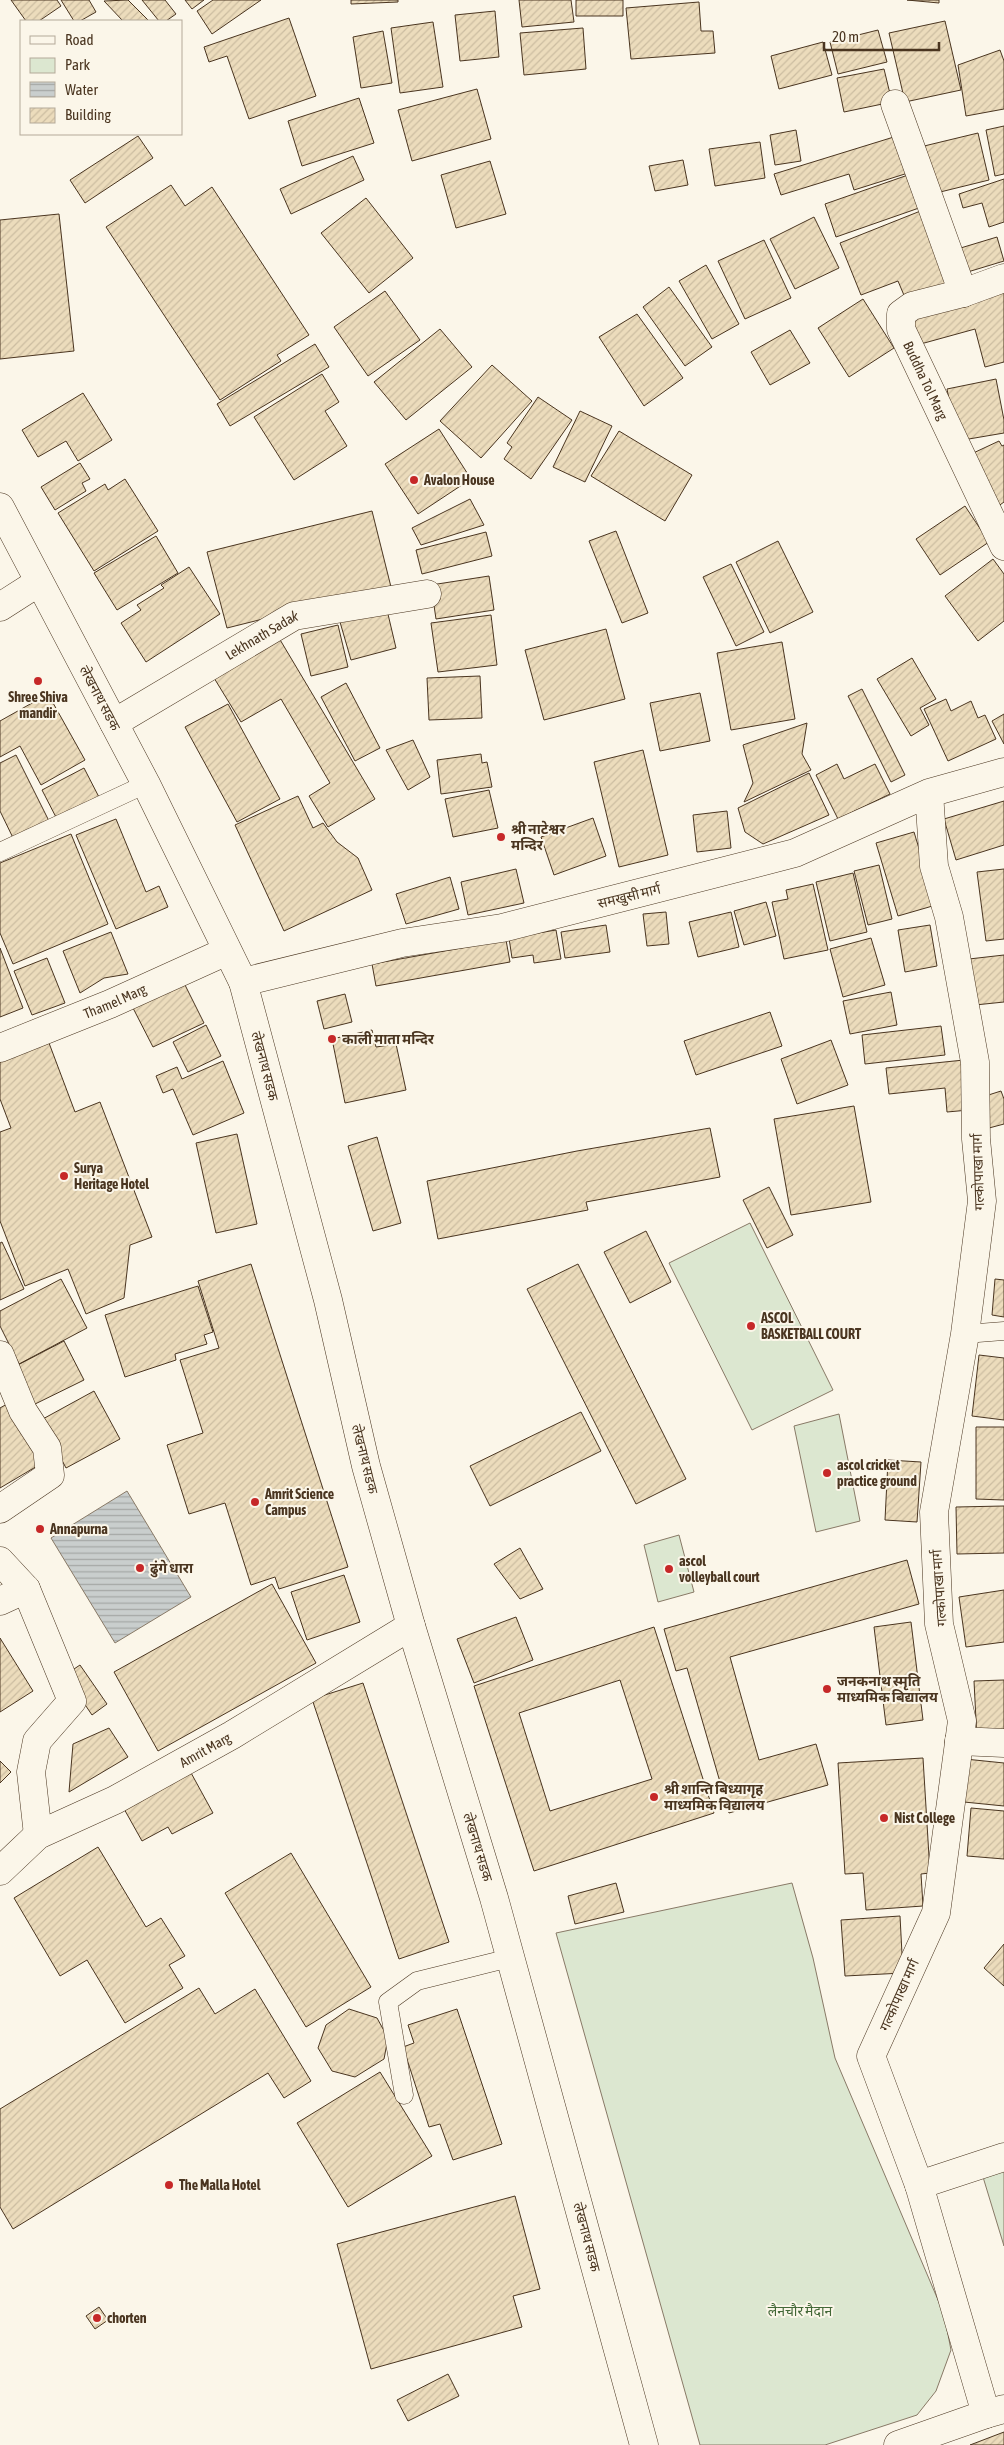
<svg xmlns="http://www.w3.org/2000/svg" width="1004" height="2445" viewBox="0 0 1004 2445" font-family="'Asap Condensed','Noto Sans Devanagari',sans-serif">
<defs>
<pattern id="water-rules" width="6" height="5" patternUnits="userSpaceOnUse" patternTransform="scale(1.25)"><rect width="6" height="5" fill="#c9cecd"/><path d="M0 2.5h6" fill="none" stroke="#a5a8a6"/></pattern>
<pattern id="building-hatch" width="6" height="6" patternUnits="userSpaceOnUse" patternTransform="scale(1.25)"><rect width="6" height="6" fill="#ecdcbc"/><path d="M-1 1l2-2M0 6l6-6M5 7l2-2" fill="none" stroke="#ccbda1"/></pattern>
</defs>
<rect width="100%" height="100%" fill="#fbf6e9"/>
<path fill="#dce7d0" stroke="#887966" d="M750,1223L833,1390L752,1430L669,1263Z
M839,1414L860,1521L816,1532L794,1426Z
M679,1535L694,1592L658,1602L644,1545Z
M792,1883L813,1958L835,2058L944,2314L951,2350L936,2391L917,2415L825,2445H700L556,1933Z
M1004,2171V2246L983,2177Z"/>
<path fill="url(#water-rules)" stroke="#887966" d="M127,1491L191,1597L115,1643L51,1538Z"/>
<path fill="url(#building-hatch)" stroke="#4a3520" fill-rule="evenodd" d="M11,0H57L61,6L39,21H26Z
M61,0H89L96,12L80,21H74Z
M128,0L149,21H123L104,1Z
M142,0H165L176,14L166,21H159Z
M185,0H204L192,9Z
M213,0H261L212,34L197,11Z
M351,0H398V2L351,4Z
M519,0H571L574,22L522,27Z
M576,0H623V16H576Z
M907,0H939V3Z
M699,2L701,31H713L715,53L631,59L626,8Z
M495,11L499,57L460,61L455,15Z
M289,18L316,96L249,119L227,56L209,62L204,47Z
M945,21L961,90L905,102L889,33Z
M433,22L443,87L400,93L391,28Z
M583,28L586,69L524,75L520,33Z
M878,30L887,62L838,74L830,42Z
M383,31L392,83L361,88L353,37Z
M823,42L832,75L779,89L771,56Z
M1000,50L1004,61V109L966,116L958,65Z
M884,69L892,102L844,112L837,78Z
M477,89L491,139L412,161L398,110Z
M359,98L374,143L302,166L288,121Z
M1004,126V174L995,176L986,130Z
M796,130L801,161L775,165L770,135Z
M978,133L989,180L932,194L920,147Z
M138,136L153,158L85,203L70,180Z
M897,136L908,173L854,190L849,174L781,195L774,174Z
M760,142L765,178L715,186L709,149Z
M353,156L364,180L291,214L280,189Z
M683,160L688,185L655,191L649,166Z
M490,161L506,214L456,228L441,175Z
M908,175L919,208L836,237L825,204Z
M1004,179V222L989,227L982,203L963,208L959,194Z
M171,185L185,206L212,187L309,335L277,355L281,361L220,400L106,227Z
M366,198L413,258L369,293L321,233Z
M923,210L952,283L906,300L898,281L861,295L840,243Z
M59,214L74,351L0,359V220Z
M814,217L839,268L795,289L770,239Z
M997,237L1004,261L961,274L954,250Z
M764,240L791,298L745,319L718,261Z
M706,265L739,324L712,339L679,281Z
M669,287L712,347L685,366L643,307Z
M1004,289V362L985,367L975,329L917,345L909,315Z
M385,291L420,340L368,376L334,327Z
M863,299L894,348L849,377L818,328Z
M637,314L683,378L644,406L599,337Z
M440,329L472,367L406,420L374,382Z
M790,330L810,363L770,385L751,352Z
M315,344L329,367L230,426L217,404Z
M492,365L532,401L481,458L440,421Z
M322,374L339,402L325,411L347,446L294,480L254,417Z
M996,379L1004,420V433L957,441L947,389Z
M83,393L112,440L78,461L66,441L38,457L22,430Z
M538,397L572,420L531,479L504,459L512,447L507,443Z
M580,411L612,426L585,482L553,467Z
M439,429L471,479L418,514L385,464Z
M619,431L692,475L665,521L591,476Z
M999,441L1002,446L1004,445V502L997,507L969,455Z
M80,463L90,479L82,483L86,491L55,510L41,487Z
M125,479L158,531L94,571L58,513L105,484L108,490Z
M470,499L484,525L421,545L412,528Z
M965,506L989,542L940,575L916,539Z
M372,511L391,587L227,628L207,552Z
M616,531L648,613L622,623L589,541Z
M486,532L492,556L422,574L416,550Z
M156,536L178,573L117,610L94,573Z
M778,541L813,612L770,633L736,562Z
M993,559L1004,574V621L978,641L945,596Z
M731,564L764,632L736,646L703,577Z
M189,567L220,614L146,662L121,623L141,610L137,605L164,588L161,585Z
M489,576L494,610L436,619L431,585Z
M387,610L396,648L351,660L340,622Z
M491,615L497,665L438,672L431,623Z
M338,625L348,667L311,676L301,634Z
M606,629L625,699L544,720L525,650Z
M276,633L375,799L328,827L309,796L330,783L281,699L241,722L211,673Z
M782,642L795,719L731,730L717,653Z
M912,658L936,699L920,708L929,725L911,736L877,679Z
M480,676L482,718L429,720L427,678Z
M346,683L380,748L355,761L321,697Z
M862,689L905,775L891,782L848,696Z
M700,693L710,741L660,751L650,703Z
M48,694L85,760L41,785L20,746L0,757V721Z
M946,699L951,711L971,701L978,718L985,715L996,739L948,761L924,709Z
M228,704L280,799L237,822L185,727Z
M1004,714V744L992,721Z
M807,723L802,754L811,770L744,802L753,783L743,745Z
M413,740L430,777L408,790L386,750Z
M643,750L668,855L619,867L594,762Z
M481,754L482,763L487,762L492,787L441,794L437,760Z
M16,755L51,825L15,842L0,811V763Z
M837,764L844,779L875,764L890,794L838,819L816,775Z
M84,768L101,801L59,823L42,790Z
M809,773L829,815L763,844L745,832L738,808Z
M489,790L498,828L453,837L445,799Z
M298,796L313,828L323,823L337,842L358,858L372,890L284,931L235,825Z
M1004,801V845L956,860L944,819Z
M727,811L731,848L697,852L693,815Z
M593,818L606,856L554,875L541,837Z
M116,819L146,892L159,886L168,907L116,929L76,835Z
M914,832L936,905L898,916L876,843Z
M71,834L108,924L13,964L0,933V863Z
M879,865L892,919L868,925L854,871Z
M516,869L524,903L468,915L461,882Z
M1004,869V939L986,941L977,872Z
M853,873L867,932L830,941L816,882Z
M450,877L459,909L406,924L396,894Z
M813,884L828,950L784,959L772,902L788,899L786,890Z
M766,902L776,936L744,945L734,911Z
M666,912L669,944L647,946L643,914Z
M731,912L739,947L698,957L689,922Z
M606,925L610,952L565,958L561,932Z
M930,925L937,966L905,972L898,930Z
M556,930L561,959L534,963L533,955L512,958L509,938Z
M111,932L128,974L104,978L80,993L63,951Z
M871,938L885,985L843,997L830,949Z
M506,940L510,962L376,986L372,964Z
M0,948L23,1008L0,1017Z
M1004,955V1002L975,1005L969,959Z
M47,958L65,1003L32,1015L14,971Z
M184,983L204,1023L153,1047L133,1008Z
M891,992L897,1025L850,1034L843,1001Z
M345,994L352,1022L324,1029L317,1001Z
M770,1012L782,1046L696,1075L684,1041Z
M206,1025L221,1056L188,1072L173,1042Z
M941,1026L945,1055L865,1064L862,1035Z
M372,1030L376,1047L396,1044L406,1090L345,1103L332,1039Z
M831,1040L848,1085L797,1104L781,1059Z
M49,1043L75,1112L100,1102L152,1237L130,1245L124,1298L86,1314L68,1269L25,1286L0,1221V1132L11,1128L0,1099V1062Z
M964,1060L969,1110L947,1112L945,1088L889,1094L886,1068Z
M223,1061L244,1113L193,1135L173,1089L163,1093L156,1076L177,1067L182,1079Z
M1001,1091L1004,1099V1124L989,1128L979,1098Z
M854,1106L871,1202L791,1215L774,1119Z
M710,1128L720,1177L586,1202L588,1210L438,1239L427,1181L577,1151Z
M237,1134L257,1224L216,1233L196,1143Z
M377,1137L401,1223L373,1231L348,1146Z
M769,1187L793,1235L767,1248L743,1200Z
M646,1231L671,1282L630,1303L604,1252Z
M2,1242L24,1289L0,1300V1243Z
M251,1264L348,1567L279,1589L275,1577L251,1585L225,1503L189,1514L167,1445L203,1433L180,1360L219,1348L198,1281Z
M578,1264L686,1479L636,1504L527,1289Z
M61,1279L87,1328L19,1364L0,1326V1311Z
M995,1279L1004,1280V1317L992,1315Z
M198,1286L213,1332L204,1335L207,1344L175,1354L176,1360L125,1377L105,1315Z
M64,1341L84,1380L31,1406L12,1368Z
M979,1355L1004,1358V1420L972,1416Z
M94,1391L120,1439L66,1468L41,1420Z
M7,1404L44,1462L0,1488V1408Z
M581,1412L601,1451L490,1506L470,1466Z
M976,1427H1004V1500L976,1499Z
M888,1460L921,1462L917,1522L885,1520Z
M1004,1506V1553L957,1554L956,1507Z
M520,1548L543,1589L520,1599L494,1564Z
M907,1560L919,1604L730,1657L759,1760L816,1744L828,1785L729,1813L687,1668L676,1671L664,1629Z
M344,1575L360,1622L307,1640L291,1592Z
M272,1584L316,1663L158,1751L114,1672Z
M1004,1590V1642L966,1647L959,1597Z
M516,1617L533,1660L474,1683L457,1639Z
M911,1622L923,1720L886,1725L874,1627Z
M654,1627L714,1813L534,1871L474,1686ZM620,1680L652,1779L550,1811L519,1713Z
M0,1638L33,1691L0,1712Z
M80,1665L107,1704L92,1715L65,1675Z
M1004,1680V1738L977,1740L974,1681Z
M363,1683L449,1942L399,1959L312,1699Z
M109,1728L128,1757L69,1792L73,1744Z
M923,1758L930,1873L921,1874L923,1906L866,1910L863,1873L845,1874L838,1763Z
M965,1759L1004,1763V1806L964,1802Z
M0,1761L11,1772L0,1783Z
M190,1771L213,1813L172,1834L168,1827L142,1841L123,1807Z
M971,1808L1004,1811V1859L967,1856Z
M98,1847L146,1927L161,1918L185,1956L169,1965L183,1988L125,2023L87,1960L60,1976L14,1898Z
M291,1853L371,1987L306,2027L225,1893Z
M616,1883L624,1912L575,1924L568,1896Z
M900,1916L903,1973L845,1976L841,1920Z
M1004,1944V1986L984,1968Z
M199,1988L215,2014L255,1989L311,2081L284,2098L268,2073L13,2229L0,2207V2109Z
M349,2009L377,2018L388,2038L384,2059L355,2077L332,2071L318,2048L326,2025Z
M457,2009L502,2144L453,2160L440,2124L429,2127L403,2047L414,2043L408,2025Z
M380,2072L432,2156L348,2207L297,2123Z
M515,2196L540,2289L513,2296L522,2327L371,2369L337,2244Z
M99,2307L108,2320L95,2329L86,2316Z
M448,2374L459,2396L408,2421L397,2400Z
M1004,2432V2445H970Z"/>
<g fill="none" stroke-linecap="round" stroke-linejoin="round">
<g stroke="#4a3520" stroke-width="19">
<path id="service" d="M0,852L146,784
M965,1334L1004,1331
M404,2095L388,2002L417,1981L510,1958"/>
</g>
<g stroke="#4a3520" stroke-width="29">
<g id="minor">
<path d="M895,104L963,293"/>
<path id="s1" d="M1004,278L963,293L912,306L901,314V329L1004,546"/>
<path d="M0,607L39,582"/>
<path id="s2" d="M114,723L294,616L427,594"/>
<path id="s3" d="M0,1048L110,1004L227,951"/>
<path d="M0,1355L23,1411L47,1448L50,1475L0,1509"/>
<path d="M0,1561L26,1589L72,1701L37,1741L31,1772L38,1835"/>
<path d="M0,1601L26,1589"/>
<path d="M959,1741L1004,1743"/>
<path id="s4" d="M0,1871L38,1835L115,1800L232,1735L411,1626"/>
<path d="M919,2185L1004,2157"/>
</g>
</g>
<g stroke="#4a3520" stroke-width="29">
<path id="tertiary" d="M986,2414L1004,2409"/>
</g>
<g stroke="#4a3520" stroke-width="29">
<path id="secondary" d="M243,982L402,943L502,928L795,853L929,793L1004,772
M898,2445L986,2414L919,2185L871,2056L936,1913L962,1721L939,1624L934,1512L965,1334L982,1201L976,1139L975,1062L949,917L934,866L929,793"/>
</g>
<g stroke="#4a3520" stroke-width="29">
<path id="primary" d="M0,507L146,784L243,982L328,1300L366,1466L411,1626L494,1898L644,2445"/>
</g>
<use href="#service" stroke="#fbf6e9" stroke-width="18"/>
<use href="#minor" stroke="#fbf6e9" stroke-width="28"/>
<use href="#tertiary" stroke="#fbf6e9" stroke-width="28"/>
<use href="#secondary" stroke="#fbf6e9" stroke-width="28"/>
<use href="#primary" stroke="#fbf6e9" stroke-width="28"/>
</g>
<g fill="#c62828" stroke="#fbf6e9" stroke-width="2">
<circle cx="414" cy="480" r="5"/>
<circle cx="38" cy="681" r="5"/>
<circle cx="501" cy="837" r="5"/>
<circle cx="332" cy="1039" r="5"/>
<circle cx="64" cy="1176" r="5"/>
<circle cx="751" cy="1326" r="5"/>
<circle cx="827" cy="1473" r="5"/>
<circle cx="255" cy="1502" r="5"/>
<circle cx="40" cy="1529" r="5"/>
<circle cx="140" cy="1568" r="5"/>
<circle cx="669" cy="1569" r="5"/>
<circle cx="827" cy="1689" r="5"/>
<circle cx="654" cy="1797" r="5"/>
<circle cx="884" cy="1818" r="5"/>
<circle cx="169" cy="2185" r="5"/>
<circle cx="97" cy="2318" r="5"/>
</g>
<g text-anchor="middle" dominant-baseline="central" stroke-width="4" stroke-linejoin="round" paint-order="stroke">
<g font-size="14" fill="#4a3520" stroke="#fbf6e9">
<text stroke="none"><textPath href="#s1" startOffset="182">Buddha Tol Marg</textPath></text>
<text stroke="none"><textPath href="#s2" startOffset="172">Lekhnath Sadak</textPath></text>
<text transform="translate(100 698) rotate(62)">लेखनाथ सडक</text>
<text transform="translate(629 896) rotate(-14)">समखुसी मार्ग</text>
<text stroke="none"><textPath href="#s3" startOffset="124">Thamel Marg</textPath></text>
<text transform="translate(265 1066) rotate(75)">लेखनाथ सडक</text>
<text transform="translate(978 1172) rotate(-92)">गल्कोपाखा मार्ग</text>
<text transform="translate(365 1459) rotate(76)">लेखनाथ सडक</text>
<text transform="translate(939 1588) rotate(-94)">गल्कोपाखा मार्ग</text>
<text stroke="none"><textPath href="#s4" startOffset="240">Amrit Marg</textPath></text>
<text transform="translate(478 1847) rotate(73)">लेखनाथ सडक</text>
<text transform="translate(899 1995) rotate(-66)">गल्कोपाखा मार्ग</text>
<text transform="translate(587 2237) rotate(75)">लेखनाथ सडक</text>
</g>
<g font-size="14" font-weight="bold" fill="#4a3520" stroke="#fbf6e9" text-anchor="start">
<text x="424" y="480">Avalon House</text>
<text x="38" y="697" text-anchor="middle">Shree Shiva<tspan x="38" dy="16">mandir</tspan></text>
<text x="511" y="829">श्री नाटेश्वर<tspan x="511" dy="16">मन्दिर</tspan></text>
<text x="342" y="1039">काली माता मन्दिर</text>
<text x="74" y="1168">Surya<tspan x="74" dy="16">Heritage Hotel</tspan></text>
<text x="761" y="1318">ASCOL<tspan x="761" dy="16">BASKETBALL COURT</tspan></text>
<text x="837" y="1465">ascol cricket<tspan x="837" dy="16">practice ground</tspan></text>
<text x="265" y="1494">Amrit Science<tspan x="265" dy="16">Campus</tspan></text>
<text x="50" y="1529">Annapurna</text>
<text x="679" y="1561">ascol<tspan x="679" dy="16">volleyball court</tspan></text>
<text x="150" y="1568">ढुंगे धारा</text>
<text x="837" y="1681">जनकनाथ स्मृति<tspan x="837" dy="16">माध्यमिक बिद्यालय</tspan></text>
<text x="664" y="1789">श्री शान्ति बिध्यागृह<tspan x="664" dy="16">माध्यमिक विद्यालय</tspan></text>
<text x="894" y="1818">Nist College</text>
<text x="179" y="2185">The Malla Hotel</text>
<text x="107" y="2318">chorten</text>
</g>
<g font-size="14" fill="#436837" stroke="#fbf6e9">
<text x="800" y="2311">लैनचौर मैदान</text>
</g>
</g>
<rect x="20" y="20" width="162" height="115" fill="#fbf6e9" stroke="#b4a999"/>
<rect x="30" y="36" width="25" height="8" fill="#fbf6e9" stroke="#b4a999"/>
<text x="65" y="45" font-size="15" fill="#4a3520">Road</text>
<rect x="30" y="58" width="25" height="15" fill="#dce7d0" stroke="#b4a999"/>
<text x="65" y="70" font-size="15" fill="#4a3520">Park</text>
<rect x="30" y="82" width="25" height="15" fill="url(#water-rules)" stroke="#b4a999"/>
<text x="65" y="95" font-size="15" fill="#4a3520">Water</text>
<rect x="30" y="108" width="25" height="15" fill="url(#building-hatch)" stroke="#b4a999"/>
<text x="65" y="120" font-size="15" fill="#4a3520">Building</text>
<path d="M824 42v8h115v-8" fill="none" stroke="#4a3520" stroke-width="2.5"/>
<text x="832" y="42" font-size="15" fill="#4a3520" stroke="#fbf6e9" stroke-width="4" paint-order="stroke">20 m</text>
</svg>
